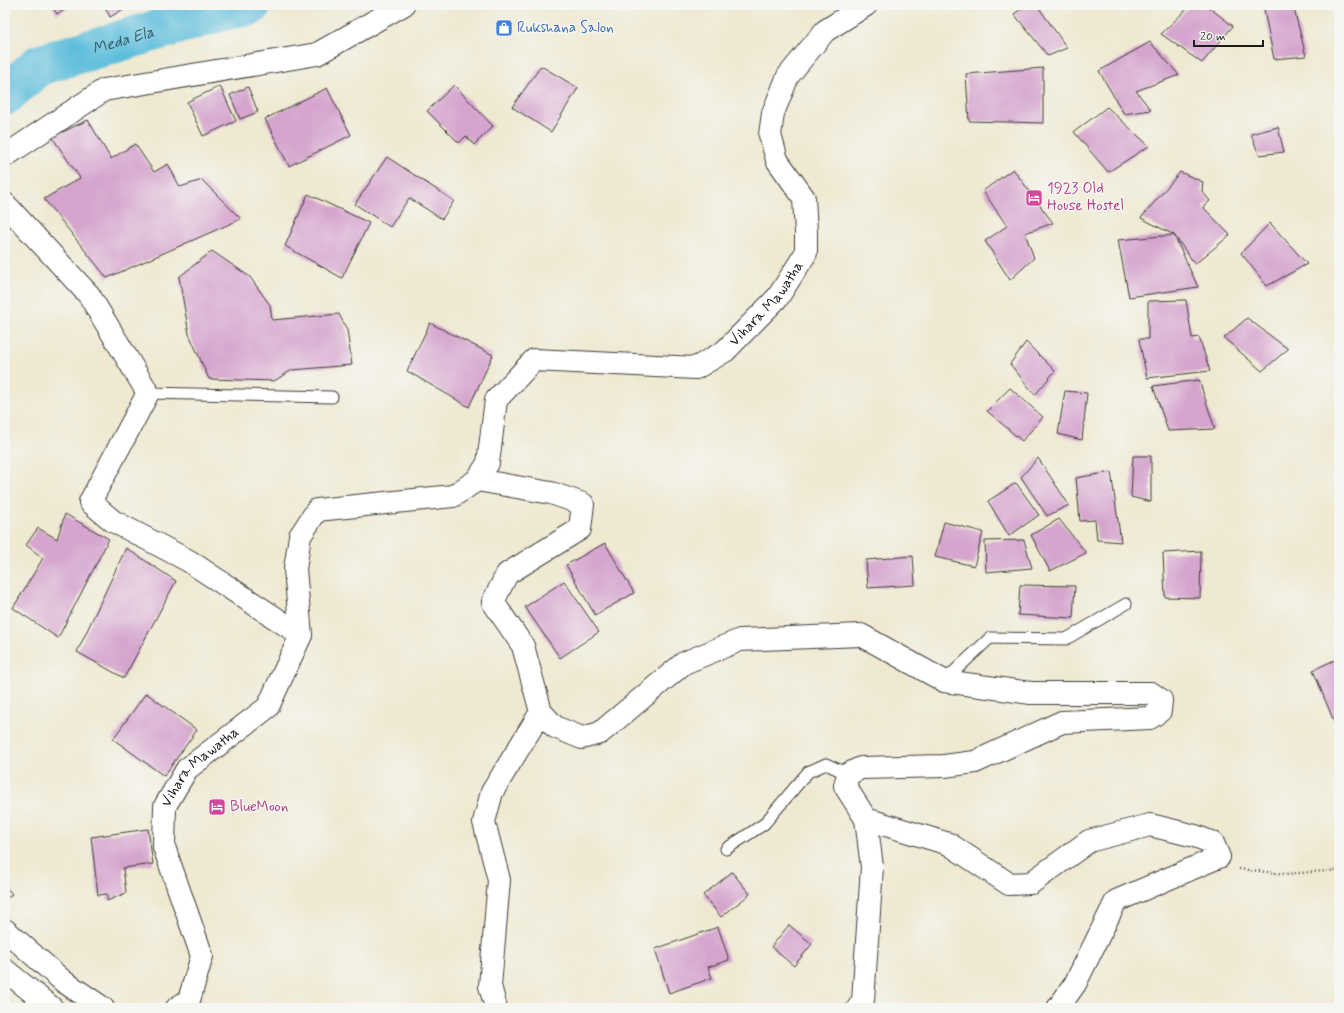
<svg xmlns="http://www.w3.org/2000/svg" width="1344" height="1013" viewBox="0 0 1344 1013" font-family="Mynerve,sans-serif">
<rect width="100%" height="100%" fill="#f6f6f2"/>
<filter id="ink" filterUnits="userSpaceOnUse"><feTurbulence type="fractalNoise" baseFrequency=".025" numOctaves="2"/><feDisplacementMap in="SourceGraphic" scale="8" xChannelSelector="R" yChannelSelector="G"/><feConvolveMatrix kernelMatrix="1 2 1 2 8 2 1 2 1" color-interpolation-filters="sRGB"/></filter>
<filter id="wash" filterUnits="userSpaceOnUse"><feTurbulence type="fractalNoise" baseFrequency=".012" numOctaves="4" result="noise"/><feDisplacementMap in="SourceGraphic" scale="16" xChannelSelector="R" yChannelSelector="G"/><feGaussianBlur stdDeviation="0.9" result="paint"/><feColorMatrix in="noise" values="0 0 0 0 0 0 0 0 0 0 0 0 0 0 0 0 0 1.4 0 .05"/><feComposite in="paint" operator="in"/></filter>
<g filter="url(#wash)">
<rect width="100%" height="100%" fill="#efe9d2"/>
<g fill="none" stroke-linecap="round" stroke-linejoin="round">
<path stroke="#5dbddb" stroke-width="41" id="s1" d="M5,95L39,65L229,9L251,5"/>
</g>
<g id="blocks">
<path fill="#d5a5ce" d="M51,5H74L57,14Z
M104,5H126L127,7L110,17Z
M1027,5H1037L1067,48L1048,56L1014,14Z
M1191,5H1206L1233,26L1202,63L1161,34Z
M1263,5H1293L1306,56L1274,59Z
M1150,42L1179,75L1136,91L1151,110L1124,114L1099,71Z
M541,66L578,88L551,132L512,107Z
M1043,68V123L969,121L966,74Z
M454,85L493,126L474,145L466,136L459,143L427,111Z
M220,86L236,121L203,136L187,102Z
M248,87L258,112L240,119L230,95Z
M327,88L351,135L289,166L265,119Z
M1107,107L1149,146L1108,172L1074,132Z
M88,120L111,159L135,144L154,172L168,164L180,187L202,180L241,219L107,278L44,199L80,178L52,137Z
M1278,127L1284,152L1259,155L1251,134Z
M387,157L454,201L442,219L409,198L390,227L355,204Z
M1013,169L1053,223L1025,233L1034,258L1010,280L985,241L1007,226L983,191Z
M1180,172L1203,182L1202,191L1210,201L1203,207L1230,235L1195,264L1174,235L1141,218Z
M308,194L369,223L342,278L285,246Z
M1270,223L1307,264L1267,286L1241,253Z
M1174,235L1198,287L1129,297L1118,240Z
M212,251L250,277L270,305L272,320L339,314L347,330L352,365L292,370L274,381L209,379L189,334L179,277Z
M1186,300L1192,338L1199,337L1210,371L1147,378L1139,339H1148V301Z
M1247,318L1288,349L1262,371L1224,338Z
M430,323L493,355L469,407L407,371Z
M1026,342L1055,371L1035,395L1010,364Z
M1199,380L1215,429L1168,431L1153,386Z
M1010,388L1043,417L1022,441L987,411Z
M1065,391L1087,393L1082,440L1058,434Z
M1133,456H1151V502L1131,497Z
M1038,458L1069,505L1047,516L1021,477Z
M1111,472L1121,542L1097,540L1095,520L1080,521L1076,478Z
M1016,483L1039,515L1009,536L988,501Z
M65,514L109,539L58,638L13,608L43,558L26,545L38,528L57,539Z
M1059,519L1086,553L1050,571L1031,535Z
M944,522L983,532L974,566L935,557Z
M1024,540L1032,568L986,572L985,541Z
M605,543L634,593L595,615L566,565Z
M126,548L176,581L124,678L77,652Z
M1201,551L1200,598L1165,597L1163,553Z
M913,556L915,585L868,588L866,560Z
M564,581L599,632L560,658L525,607Z
M1020,585L1075,586L1073,618L1018,615Z
M1339,658V729H1337L1313,670Z
M146,693L197,730L164,776L113,739Z
M148,829L153,864L123,868L126,893L107,901V894L98,895L91,837Z
M732,872L750,894L721,917L703,895Z
M5,886L12,894L5,900Z
M789,925L812,944L794,966L771,947Z
M718,927L729,960L708,967L712,978L669,993L655,949Z"/>
</g>
</g>
<g filter="url(#ink)">
<use href="#blocks" fill-opacity="0" stroke="#3c3b37" stroke-width="1"/>
<g fill="none" stroke-linecap="round" stroke-linejoin="round">
<g stroke="#3c3b37" stroke-width="13">
<path id="lane" d="M148,393L332,397
M944,681L990,638L1066,639L1126,604
M726,849L764,824L808,772L826,764L848,774"/>
</g>
<g stroke="#3c3b37" stroke-width="24">
<g id="street">
<path d="M5,156L104,90L317,54L403,5"/>
<path d="M5,204L89,295L148,393L90,502L113,521L189,561L301,635"/>
<path d="M477,480L551,493L583,504L580,529L507,574L493,602L523,646L541,712L555,727L582,738L600,733L684,663L740,640L861,635L944,681L1031,693H1151L1161,700L1160,711L1150,718L1062,722L975,762L944,766L861,768L848,774L845,786L866,819L949,844L1009,884L1031,883L1089,841L1150,825L1195,836L1213,843L1219,857L1116,901L1075,984L1058,1008"/>
<path d="M5,930L63,981L103,1008"/>
<path d="M5,970L52,1008"/>
<path id="s2" d="M177,1008L189,1000L202,956L164,847L165,806L187,769L268,707L301,635L295,569L300,536L317,510L453,496L477,480L488,463L496,400L534,360L696,368L725,351L778,297L806,253V232L804,198L777,160L770,135L773,113L788,76L825,31L866,5"/>
<path d="M496,1008L490,986L499,880L484,822L492,792L541,712"/>
<path d="M858,1008L863,1001L872,867L866,819"/>
</g>
</g>
<path stroke="#3c3b37" stroke-width="2.5" stroke-dasharray="1 3" stroke-linecap="butt" d="M1239,869L1286,874L1339,870"/>
<use href="#lane" stroke="#fff" stroke-width="11"/>
<use href="#street" stroke="#fff" stroke-width="22"/>
</g>
</g>
<defs>
<g id="shop-square" transform="scale(0.9)"><rect x="-9" y="-9" width="18" height="18" rx="4" fill="#3f7fe0" stroke="#f6f6f2"/><path d="M-5-2.5h2.3a2.7 3.5 0 0 1 5.4 0H5L5.5 6h-11ZM-1.5-2.5h3a1.5 2.3 0 0 0-3 0Z" fill="#fff"/></g>
<g id="hotel-square" transform="scale(0.9)"><rect x="-9" y="-9" width="18" height="18" rx="4" fill="#d1479c" stroke="#f6f6f2"/><path d="M-6-4.5h1.5V1H6V5H4.5V3h-9V5H-6ZM-4 0a1.8 1.8 0 1 1 3.6 0ZM.5 0V-2.5h3Q6-2.5 6 0Z" fill="#fff"/></g>
</defs>
<g fill-rule="evenodd">
<use href="#shop-square" x="504" y="28"/>
<use href="#hotel-square" x="1034" y="198"/>
<use href="#hotel-square" x="217" y="807"/>
</g>
<g text-anchor="middle" dominant-baseline="central" stroke-width="3" stroke-linejoin="round" paint-order="stroke">
<g font-size="15" fill="#366cbe" stroke="#f6f6f2" text-anchor="start">
<text x="517" y="28">Rukshana Salon</text>
</g>
<g font-size="15" fill="#b23c85" stroke="#f6f6f2" text-anchor="start">
<text x="1047" y="189">1923 Old<tspan x="1047" dy="17">House Hostel</tspan></text>
<text x="230" y="807">BlueMoon</text>
</g>
<g font-size="15" fill="#1c1c1c" stroke="#f6f6f2">
<text stroke="none"><textPath href="#s2" startOffset="1135">Vihara Mawatha</textPath></text>
<text stroke="none"><textPath href="#s2" startOffset="270">Vihara Mawatha</textPath></text>
</g>
<g font-size="16" font-style="italic" fill="#365c68" stroke="#f6f6f2">
<text stroke="none"><textPath href="#s1" startOffset="133">Meda Ela</textPath></text>
</g>
</g>
<rect width="1344" height="1013" fill="none" stroke="#f6f6f2" stroke-width="20"/>
<path d="M1194 40v6h69v-6" fill="none" stroke="#1c1c1c" stroke-width="2"/>
<text x="1200" y="40" font-size="12" fill="#1c1c1c" stroke="#f6f6f2" stroke-width="3" paint-order="stroke">20 m</text>
</svg>
